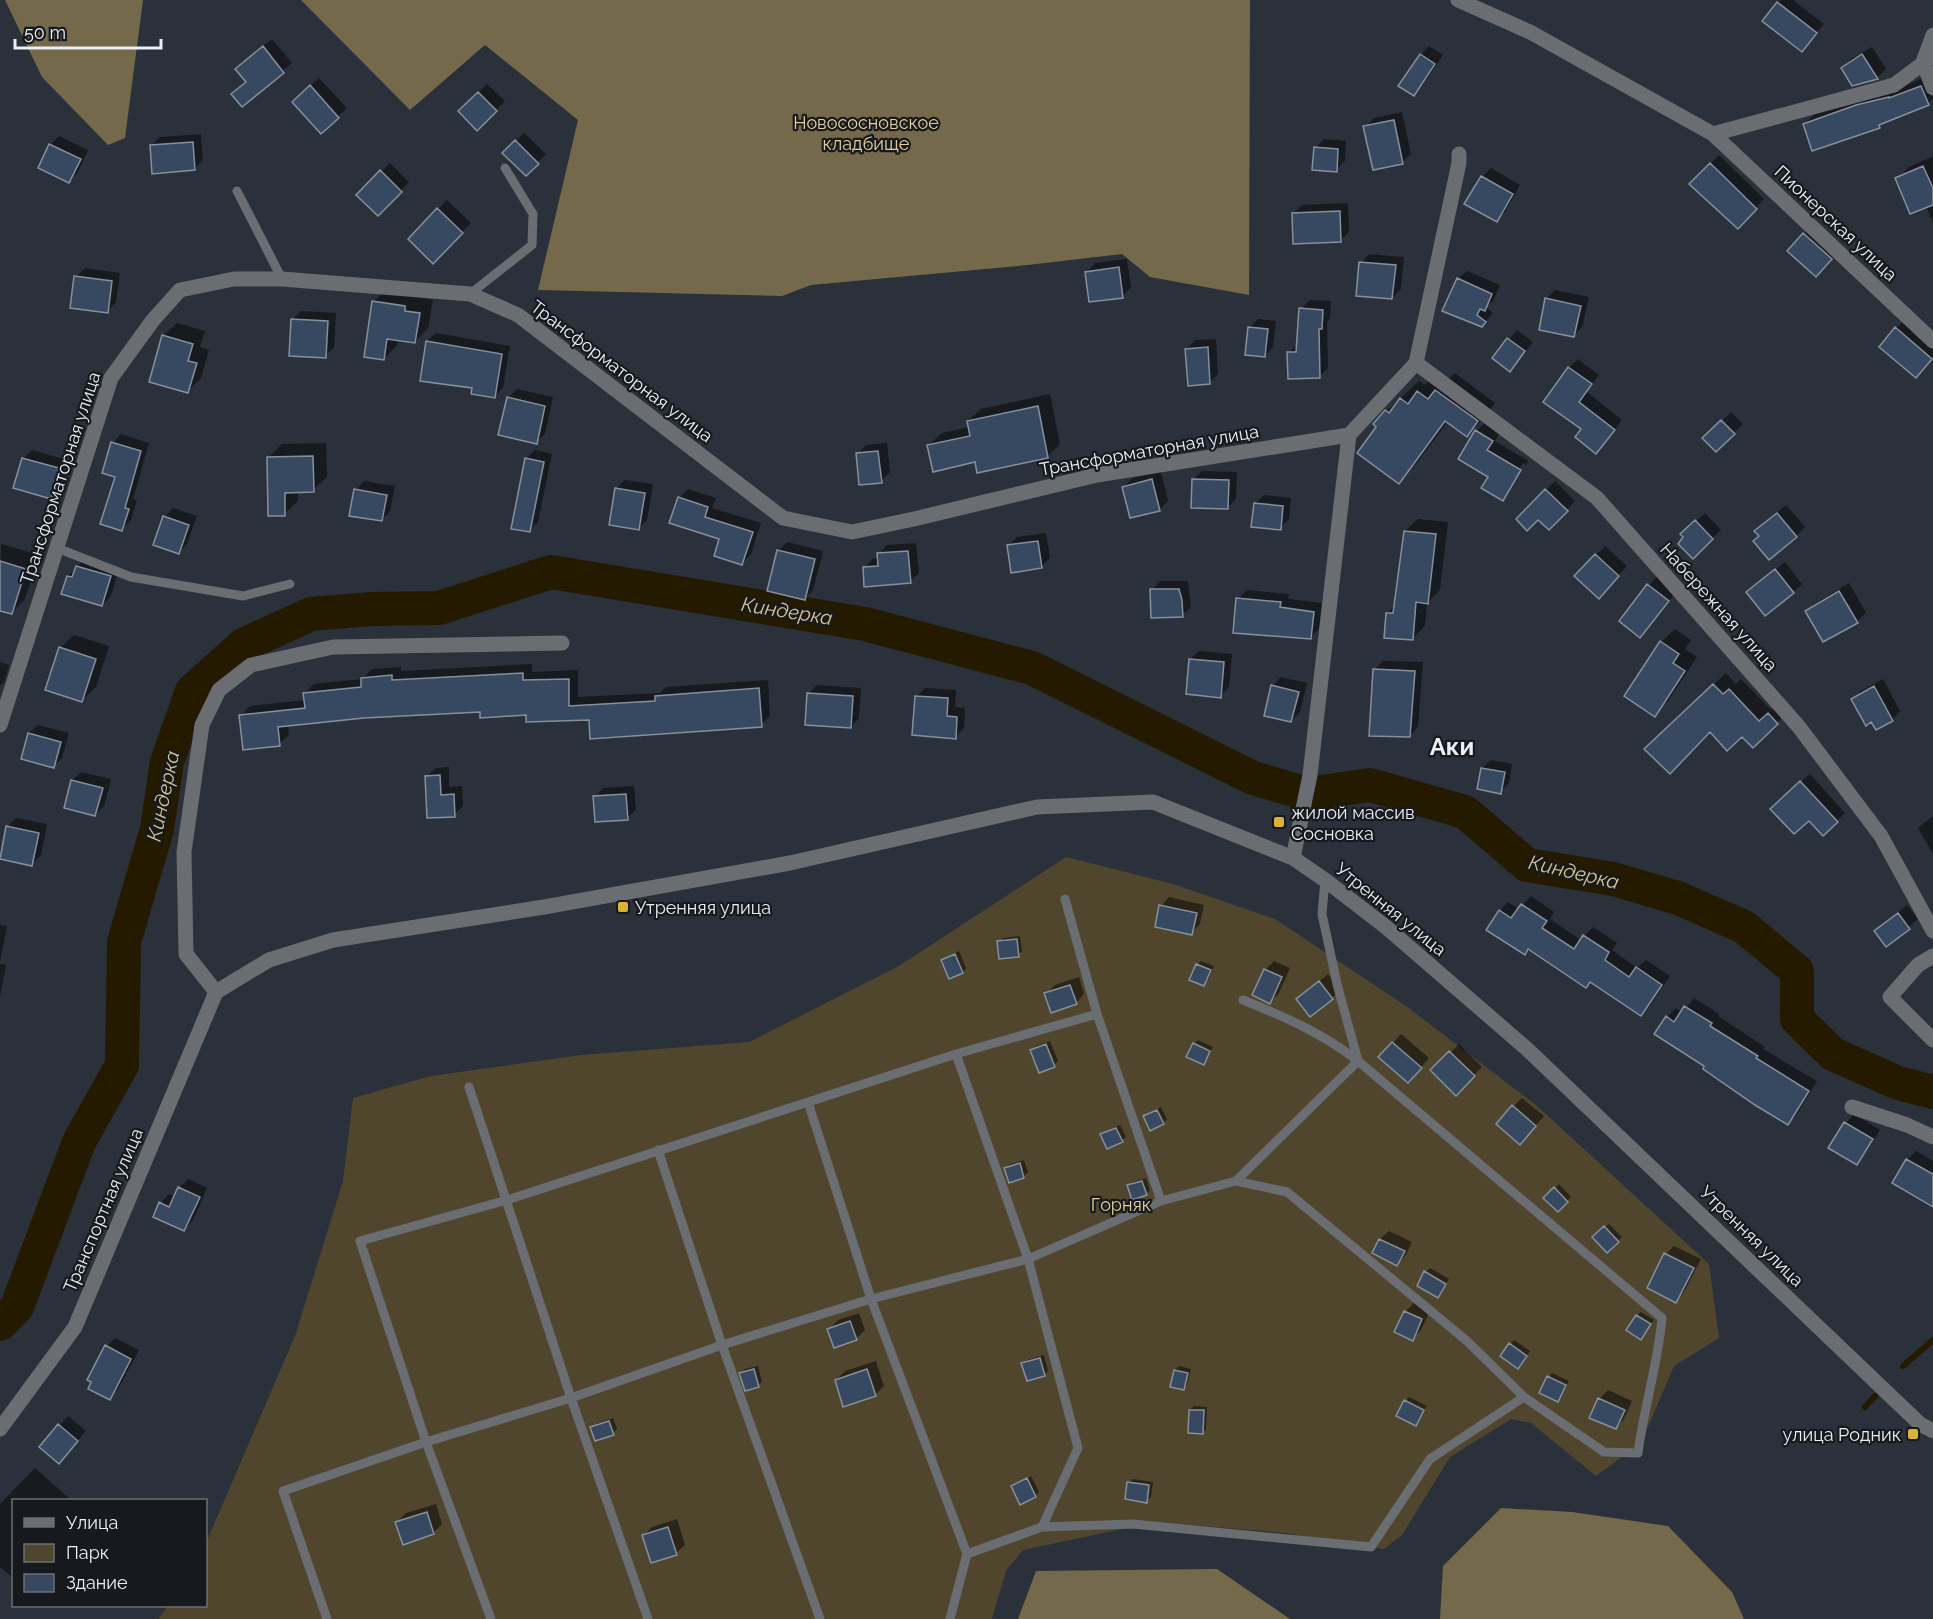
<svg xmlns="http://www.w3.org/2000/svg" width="1933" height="1619" viewBox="0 0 1933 1619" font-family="Raleway,sans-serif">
<rect width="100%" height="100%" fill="#2b313a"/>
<path fill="#50462e" d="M1066,857L1173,884L1275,919L1406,1006L1536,1105L1709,1264L1719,1338L1674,1366L1641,1443L1596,1476L1531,1423L1511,1419L1450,1457L1402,1535L1384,1549L1286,1533L1156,1522L1023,1550L1006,1571L992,1619H158L168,1606H206V1543L295,1336L343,1181L353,1098L431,1076L581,1055L749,1042L899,966Z"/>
<path fill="#75694b" d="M5,0H143L125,138L108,145L42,77Z
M301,0H1250L1249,295L1150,277L1122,254L1028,265L811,285L782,296L538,290L578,120L485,45L410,110Z
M1501,1508L1572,1512L1668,1526L1732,1592L1744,1619H1440L1443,1566Z
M1217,1569L1290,1619H1018L1036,1571Z"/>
<path fill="#0007" fill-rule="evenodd" d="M1781,0H1793L1824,24L1802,50L1778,3Z
M272,39L292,63L242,105L233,94L247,81L246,60Z
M1429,46L1443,55L1422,86L1414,94L1421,55Z
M1872,47L1886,69L1877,78L1843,68L1851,59Z
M1933,74V98L1928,104L1883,122L1879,127L1804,124L1817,112L1902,87Z
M319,78L347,108L321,132L302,93Z
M487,84L505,101L477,129L460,111Z
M1402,112L1411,154L1402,162L1365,127L1374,118Z
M524,133L546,154L526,174L504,153Z
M201,134L203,160L195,169L151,146L160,137Z
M59,136L88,150L78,172L69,181L50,145Z
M1324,139L1346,141L1345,161L1336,170L1315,148Z
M1719,155L1764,199L1738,227L1691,184Z
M1933,156V223L1926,206L1897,179L1909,167Z
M390,163L409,182L378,214L358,195Z
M1491,168L1520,185L1505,212L1496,220L1482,177Z
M447,200L471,223L433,261L410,239Z
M1348,203L1349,232L1341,240L1293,214L1302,205Z
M1813,225L1840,250L1825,266L1789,251Z
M1369,254L1404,257L1401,289L1392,298L1361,263Z
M1127,259L1131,287L1123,296L1087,272L1095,263Z
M85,268L120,273L116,302L108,311L76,277Z
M1467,271L1500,285L1493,301L1486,307L1493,313L1482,326L1458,279Z
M387,289L418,293L417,297L433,300L428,328L415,342L398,339L397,345L384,359L373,302Z
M1555,290L1589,297L1582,327L1574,335L1546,299Z
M1310,300L1331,301L1330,319L1327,322L1328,368L1319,377L1289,353L1298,343L1301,309Z
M301,311L336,313L334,347L325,356L292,320Z
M1258,319L1276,321L1273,347L1265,356L1249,328Z
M1905,320L1933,344V357L1924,367L1896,328Z
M177,323L205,331L200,347L209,350L201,378L188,391L163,336Z
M1517,330L1533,342L1510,370L1494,358Z
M436,333L510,346L503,388L495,396L474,386L427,341Z
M1216,339L1218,374L1209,383L1187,349L1195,340Z
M1578,359L1599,375L1587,392L1622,420L1605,443L1583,429L1569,368Z
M1455,373L1495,403L1485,417L1467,435L1448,421L1416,464L1398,482L1387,411L1419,381L1425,385L1436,374L1446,381Z
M517,389L553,397L545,434L536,442L508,398Z
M1050,394L1060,444L1048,456L978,471L976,461L929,445L942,433L969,427L968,421L981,409Z
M1731,412L1743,424L1716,450L1704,438Z
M1485,423L1500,432L1495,441L1528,461L1511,490L1503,499L1490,476L1476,431ZM1523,463L1526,465L1510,491H1507Z
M121,434L149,443L133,499L137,500L131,520L122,529L113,443Z
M326,443L327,477L313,490L298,491V501L284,514L268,458L282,444Z
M887,443L890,472L881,481L857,454L866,445Z
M32,450L67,460L59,489L50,497L23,459Z
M535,450L552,454L538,522L529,531L526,459Z
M1202,471L1237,472L1236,499L1227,508L1193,480Z
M1161,472L1168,501L1159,510L1124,487L1133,478Z
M625,480L653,484L647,520L638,529L617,488Z
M364,481L395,486L390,511L382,520L356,490Z
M1555,481L1575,501L1549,528L1538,518L1518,519Z
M688,489L716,498L712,508L761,523L751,554L742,563L721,538L679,498Z
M1264,495L1291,498L1289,519L1280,528L1255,504Z
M1786,505L1805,527L1796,536H1760L1756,531Z
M173,508L197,516L187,544L179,552L165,517Z
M1705,513L1721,530L1693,557L1686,537L1682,534Z
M1418,519L1448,522L1440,590L1427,603L1425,626L1413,638L1387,613L1396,605L1405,531Z
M1046,533L1050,558L1041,567L1008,546L1017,537Z
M787,542L823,551L813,590L805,599L778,551Z
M916,543L919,573L910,581L864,568L873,559L879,558V554L887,545Z
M1,544L39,555L25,599L12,613L0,609Z
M1605,546L1627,566L1607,588L1576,576Z
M86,558L119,568L111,596L102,605L68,576Z
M1785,562L1802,584L1793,592H1748Z
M1657,576L1677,591L1640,636L1621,620Z
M1160,581H1188L1191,607L1182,615L1152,590Z
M1849,583L1866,613L1857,621L1807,611L1816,603Z
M1247,590L1289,594L1288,599L1322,603L1319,629L1310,638L1238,599Z
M1675,629L1691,640L1685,649L1697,657L1668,701L1654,715L1661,642Z
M74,635L109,646L96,687L82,700L60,648Z
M1199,651L1232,654L1229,687L1220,696L1190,659Z
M1383,661L1423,662L1418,727L1409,736L1374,670Z
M0,662L9,665L4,682L0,686Z
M532,664V672L578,670V697L660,693L666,687L768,680L770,716L761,725L590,719L481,710L364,717L288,725L289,735L279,744L241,716L250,706L305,700V693L314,684L362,679L372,669L401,667V671Z
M1726,673L1736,684L1741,679L1771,710L1780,702L1789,711L1753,746L1742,735L1710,730L1658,737Z
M1281,677L1307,683L1300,712L1291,721L1272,686Z
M1883,679L1900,711L1892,720L1852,700L1861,691Z
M817,685L861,688L859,718L851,727L808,694Z
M925,688L956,690L955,707L965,708L964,728L955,737L916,697Z
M38,725L69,733L62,758L54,766L29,733Z
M1491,760L1512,764L1509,783L1500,792L1482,768Z
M449,767V787L462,786L463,806L454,815L427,776L436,768Z
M81,772L111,779L104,806L95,815L72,781Z
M1810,774L1845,813L1823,834L1809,819L1772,809Z
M634,786L636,810L627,818L595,797L603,788Z
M1933,816V854L1918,828Z
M16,818L47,824L41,855L32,864L7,827Z
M1531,896L1554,912L1550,919L1581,940L1593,927L1617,943L1612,950L1637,968L1646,960L1670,976L1650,1005L1641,1014L1591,981L1529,948L1524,953L1500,911L1508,902L1519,909Z
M1169,897L1204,905L1200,924L1191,933L1161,906Z
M1907,905L1918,919L1886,945L1876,931Z
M0,925L7,926L0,962Z
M1020,936L1022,951L1018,955L999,942L1003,938Z
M959,951L966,968L963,972L950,977L943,960Z
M1201,961L1214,966L1208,980L1204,984L1197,965Z
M1274,961L1290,968L1279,993L1270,1002L1254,994L1265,970Z
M0,964L6,965L0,997Z
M1328,974L1340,990L1332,998L1298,999Z
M1079,977L1084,994L1076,1003L1046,994L1055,985Z
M1694,998L1719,1014L1718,1016L1765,1047L1763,1049L1817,1081L1797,1114L1788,1123L1706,1066L1667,1017L1676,1008L1682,1012Z
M1401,1034L1429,1058L1417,1072L1393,1043Z
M1198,1040L1213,1047L1203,1063L1194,1044Z
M1050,1041L1058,1061L1054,1065L1032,1050L1036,1046Z
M1459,1044L1482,1067L1456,1094L1433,1070Z
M1522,1098L1544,1116L1528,1134L1514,1106Z
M1161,1107L1167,1119L1163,1123L1145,1116Z
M1854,1114L1880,1130L1865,1154L1856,1163L1830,1147L1846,1123Z
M1120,1125L1126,1137L1122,1141L1102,1135L1106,1131Z
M1916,1151L1933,1161V1206L1894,1183L1908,1159Z
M1024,1160L1028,1172L1024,1176L1010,1181L1006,1168L1010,1164Z
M1146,1178L1150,1190L1146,1194L1129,1186L1133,1182Z
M188,1179L207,1188L193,1220L184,1229L155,1216L161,1203L169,1194L175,1197L179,1188Z
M1559,1184L1571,1197L1558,1210L1545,1198Z
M1609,1224L1622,1237L1607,1251L1594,1237Z
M1389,1231L1412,1242L1406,1255L1397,1264L1374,1253L1380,1239Z
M1674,1246L1701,1259L1684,1292L1676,1301L1666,1254Z
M1430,1268L1449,1279L1438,1296L1426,1272Z
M1414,1303L1430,1311L1421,1330L1412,1339L1405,1312Z
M1641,1312L1654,1320L1644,1334L1637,1316Z
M859,1313L865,1330L856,1339L829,1329L838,1320Z
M115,1338L139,1350L118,1389L109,1398L107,1346Z
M1514,1340L1530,1351L1522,1363L1502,1356Z
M1044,1355L1048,1371L1044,1375L1023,1364L1027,1360Z
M876,1361L884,1386L875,1395L836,1380L845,1371Z
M758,1366L762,1382L758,1385L741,1373L745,1369Z
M1179,1366L1191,1369L1187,1385L1183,1389L1175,1370Z
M1552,1373L1569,1381L1557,1400L1549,1377Z
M1608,1390L1632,1401L1624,1419L1616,1428L1599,1399Z
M1409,1397L1427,1406L1415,1424L1406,1401Z
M1194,1406L1207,1407L1206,1429L1202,1433L1190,1410Z
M68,1416L86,1431L67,1453L41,1447Z
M613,1418L617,1429L613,1433L592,1428L596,1424Z
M35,1468L71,1500H14V1579L0,1567V1504Z
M1031,1476L1039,1492L1035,1496L1013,1487Z
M1133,1479L1153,1482L1151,1497L1147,1501L1129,1483Z
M436,1504L442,1524L433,1533L397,1522L406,1513Z
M677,1519L685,1545L676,1553L643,1536L652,1527Z"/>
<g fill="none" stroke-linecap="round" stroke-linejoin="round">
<path stroke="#231a00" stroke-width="6" d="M1903,1366L1933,1340
M1865,1407L1875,1396"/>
<path stroke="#231a00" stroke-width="34" d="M0,1324L17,1307L79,1142L122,1065L124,942L157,829L167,762L192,691L243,645L311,614L372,609L439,608L551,572L865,624L1032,668L1253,778L1308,794L1370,785L1465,812L1527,865L1613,879L1678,898L1744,927L1797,971V1019L1833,1054L1898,1083L1933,1092"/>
</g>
<path fill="#364961" stroke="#87909a" stroke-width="1.5" d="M1777,2L1817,33L1802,52L1762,21Z
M263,46L284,73L242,107L231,94L246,82L235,69Z
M1420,54L1435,64L1414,96L1398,86Z
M1862,54L1878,79L1852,86L1841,68Z
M310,85L339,118L321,134L292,102Z
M1921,86L1929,105L1879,125L1880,128L1812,151L1803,124L1856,105L1889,97V98Z
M478,92L497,111L477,131L458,111Z
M1394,120L1403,164L1373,170L1363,126Z
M515,140L539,164L526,176L502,153Z
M193,142L195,170L152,174L150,145Z
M49,144L81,159L69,183L38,168Z
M1314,147L1338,149L1337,172L1312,170Z
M1710,163L1757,209L1738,229L1689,184Z
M1923,166L1933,188V205L1910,214L1895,178Z
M380,170L402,192L378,216L356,195Z
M1481,176L1513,194L1497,222L1464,204Z
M437,208L463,233L433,264L408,239Z
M1340,211L1341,242L1293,244L1292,213Z
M1803,233L1832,259L1816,277L1787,251Z
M1359,262L1396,265L1392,299L1356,296Z
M1119,267L1123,298L1089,302L1085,272Z
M74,276L112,281L108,313L70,308Z
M1457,278L1492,294L1485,311L1480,309L1477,315L1486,322L1482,327L1442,311Z
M1545,298L1581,306L1574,337L1539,330Z
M372,301L405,306V311L420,313L415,343L387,339L384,360L364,357Z
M1299,308L1323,310L1322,329H1319L1320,378L1288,379L1287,352H1296Z
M291,319L328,321L326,358L289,356Z
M1248,327L1268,329L1265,357L1245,355Z
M1895,327L1932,359L1916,378L1879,347Z
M162,335L193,344L188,361L197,363L188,393L149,382Z
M1507,338L1525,351L1510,372L1492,358Z
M426,341L502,354L495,398L471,394L472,388L420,381Z
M1208,347L1210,384L1188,386L1185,349Z
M1568,367L1592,384L1579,402L1615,430L1596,454L1575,437L1581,429L1543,402Z
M1435,390L1478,421L1467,437L1445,421L1399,484L1357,453L1376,427L1373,424L1385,410L1389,413L1400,398L1408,404L1417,391L1428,399Z
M507,397L545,406L537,444L498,435Z
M1038,406L1048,458L977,473L975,462L933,472L927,445L970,436L967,421Z
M1721,420L1735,434L1716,452L1702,438Z
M1475,430L1493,441L1487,450L1521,470L1503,501L1481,488L1488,477L1458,459Z
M111,442L141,451L125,508L129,509L122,531L100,524L115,477L102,473Z
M878,451L882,483L859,485L856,453Z
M313,456L314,492L285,493V516H268L267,457Z
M22,458L59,468L51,499L13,488Z
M525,458L544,462L530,532L511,529Z
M1152,479L1160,511L1130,518L1122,487Z
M1192,479L1229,480L1228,509L1191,508Z
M615,488L645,493L639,530L609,525Z
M354,489L387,495L382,521L349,516Z
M1545,489L1568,511L1549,530L1538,520L1527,531L1516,519Z
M678,497L708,507L705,517L753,532L742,565L714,556L719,539L669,523Z
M1254,503L1283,506L1281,530L1251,527Z
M1777,513L1797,537L1769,560L1753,541L1759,536L1754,531Z
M163,516L189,525L179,554L153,545Z
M1695,520L1713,539L1693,559L1678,544L1683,537L1680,534Z
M1404,531L1436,534L1428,604L1416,602L1413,640L1384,638L1386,613H1393Z
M1038,541L1042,568L1011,573L1007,545Z
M777,550L815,559L805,600L767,591Z
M908,551L911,583L864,587L863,567L878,566L877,553Z
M1595,554L1619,576L1599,599L1574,576Z
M0,561L26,569L12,614L0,611Z
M76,566L111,576L102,606L61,594L67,576L72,577Z
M1775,569L1794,593L1765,616L1746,592Z
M1647,584L1669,601L1640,638L1619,621Z
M1150,589H1179L1182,600L1183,617L1151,618Z
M1839,591L1858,623L1823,642L1805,611Z
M1236,598L1281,602L1280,607L1314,612L1311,639L1233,633Z
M1660,641L1679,654L1673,663L1685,671L1655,717L1624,696Z
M59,647L96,659L82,702L45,690Z
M1189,659L1224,662L1221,698L1186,694Z
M1373,669L1415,671L1410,737L1369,736Z
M523,673V680L569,679V706L655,701V696L759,688L762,727L590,739L589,720L526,722V715L480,718V712L364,718L278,727L280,746L243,750L239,715L305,708L303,693L361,687V678L392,675V680Z
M1713,684L1723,694L1729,689L1759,721L1768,713L1778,724L1753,748L1742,737L1727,751L1710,732L1670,774L1644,749Z
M1271,685L1299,692L1291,722L1264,716Z
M1874,686L1893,721L1876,730L1871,722L1866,726L1851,699Z
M807,693L853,696L851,728L805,725Z
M915,696L948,698L947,716L957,717L956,739L912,735Z
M28,733L61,742L54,768L21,759Z
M1481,768L1505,772L1501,794L1477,789Z
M440,775L441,795L454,794L455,817L427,818L425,776Z
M71,780L103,788L95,816L64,808Z
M1800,781L1838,822L1823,836L1809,821L1794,834L1770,809Z
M626,794L628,820L595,822L593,796Z
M6,826L39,833L32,866L0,859Z
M1521,904L1547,921L1542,928L1574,949L1583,935L1609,952L1605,960L1629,977L1636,967L1662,985L1641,1016L1590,982L1586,988L1528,949L1525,955L1486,930L1499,910L1511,918Z
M1159,905L1197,913L1192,935L1155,927Z
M1898,913L1910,929L1886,947L1874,931Z
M1017,939L1019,957L999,959L997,941Z
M955,954L963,973L949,979L941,960Z
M1196,964L1211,970L1204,986L1189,980Z
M1264,969L1282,977L1270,1004L1252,995Z
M1319,981L1333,999L1310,1017L1296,999Z
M1070,985L1077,1004L1051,1013L1044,993Z
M1684,1006L1712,1023L1710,1026L1758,1056L1756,1058L1809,1091L1788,1125L1755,1105L1703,1069L1704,1066L1654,1034L1666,1016L1674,1022Z
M1392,1042L1422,1068L1408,1083L1378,1057Z
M1193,1043L1210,1051L1204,1065L1186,1057Z
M1046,1044L1055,1067L1039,1073L1030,1050Z
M1449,1051L1475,1076L1456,1096L1430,1070Z
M1512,1105L1536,1126L1520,1145L1496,1124Z
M1157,1110L1164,1124L1150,1131L1143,1116Z
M1844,1122L1873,1139L1857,1165L1828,1148Z
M1116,1128L1123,1142L1107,1149L1100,1134Z
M1906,1159L1933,1174V1207L1892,1183Z
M1020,1163L1024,1178L1009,1183L1004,1168Z
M1142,1181L1147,1195L1132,1200L1127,1185Z
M178,1187L200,1197L184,1231L153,1217L159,1202L169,1207Z
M1554,1187L1568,1202L1558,1212L1543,1198Z
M1604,1226L1619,1242L1607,1253L1592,1237Z
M1379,1239L1405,1251L1397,1266L1372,1253Z
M1664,1253L1694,1268L1676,1303L1647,1288Z
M1424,1271L1446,1284L1438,1298L1417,1286Z
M1404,1311L1422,1319L1413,1341L1394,1332Z
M1636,1315L1651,1324L1641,1340L1626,1330Z
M850,1321L857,1340L834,1348L827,1329Z
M1509,1343L1527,1356L1518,1369L1500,1356Z
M105,1345L131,1359L110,1400L88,1389L91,1382L87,1380Z
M1040,1358L1045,1376L1027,1381L1021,1363Z
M754,1369L759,1387L745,1391L739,1373Z
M867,1369L876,1396L843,1407L835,1380Z
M1174,1370L1188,1373L1184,1390L1170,1387Z
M1547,1376L1566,1385L1558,1402L1539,1393Z
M1598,1398L1625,1410L1616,1429L1589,1418Z
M1404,1400L1424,1410L1416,1426L1396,1416Z
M1189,1410H1204L1203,1434L1188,1433Z
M609,1421L614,1435L595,1441L590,1427Z
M58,1424L78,1441L59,1464L39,1447Z
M1027,1478L1036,1497L1020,1505L1011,1486Z
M1127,1482L1149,1485L1147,1503L1125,1499Z
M427,1512L434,1534L403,1545L395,1522Z
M668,1527L677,1555L651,1563L642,1535Z"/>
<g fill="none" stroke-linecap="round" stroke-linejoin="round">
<path stroke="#6a6d72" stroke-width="9" d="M237,191L282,279
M470,294L532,245L533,214L505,168
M57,548L131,577L243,596L290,584
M1065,899L1097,1014
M956,1054L1028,1259L1078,1448L1042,1527
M469,1087L571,1398L648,1619
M808,1102L871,1299L967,1554
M658,1150L722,1345L820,1619
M1236,1181L1358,1061C1324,1034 1283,1016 1243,1000
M327,1619L283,1491L426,1442L571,1398L722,1345L871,1299L1028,1259L1161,1201L1236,1181L1287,1192L1467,1341L1524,1397L1604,1452L1638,1453C1644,1407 1658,1364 1662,1318L1358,1061L1337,984L1322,914L1325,880
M491,1619L426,1442L360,1241L507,1200L956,1054L1097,1014L1161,1201
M950,1619L967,1554L1042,1527L1133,1524L1371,1547L1430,1459L1524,1397"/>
<path stroke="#6a6d72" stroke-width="15" d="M1458,0L1530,32L1713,134L1933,341
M1923,62L1933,35
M1923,62L1933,88
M1713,134L1894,85L1933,56
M1416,363L1597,498L1799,727L1881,836L1933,931
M0,725L111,378L153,320L180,290L234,279H282L470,294L518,315L783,518L852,532L914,519L1097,475L1349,435
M1293,858L1310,775L1349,435L1416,363L1459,163V154
M1933,956L1918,965L1890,997L1933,1040
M216,992L186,954L184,852L202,725L219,690L251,665L333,647L562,643
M1852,1107L1907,1125L1933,1137"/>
<path stroke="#6a6d72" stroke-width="15" d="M0,1429L75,1327L216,992L269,960L333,940L544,907L790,863L1037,807L1153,802L1293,858L1325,880L1386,927L1527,1049L1920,1424L1933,1431"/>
</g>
<g fill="#dbb233" stroke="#16191d" stroke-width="2">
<rect x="1273" y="816" width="12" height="12" rx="3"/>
<rect x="617" y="901" width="12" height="12" rx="3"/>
<rect x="1907" y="1428" width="12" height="12" rx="3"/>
</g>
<g text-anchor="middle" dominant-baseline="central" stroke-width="4.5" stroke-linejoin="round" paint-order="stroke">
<g font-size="18" fill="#e4cf97" stroke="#16191d">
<text x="866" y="122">Новососновское<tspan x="866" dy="21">кладбище</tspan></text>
<text x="1121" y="1204">Горняк</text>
</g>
<g font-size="18" fill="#ebeff5" stroke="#16191d">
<text transform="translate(1836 223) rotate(43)">Пионерская улица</text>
<text transform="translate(622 371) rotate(37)">Трансформаторная улица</text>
<text transform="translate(1149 450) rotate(-10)">Трансформаторная улица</text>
<text transform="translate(60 478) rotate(-72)">Трансформаторная улица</text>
<text transform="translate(1719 607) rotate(48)">Набережная улица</text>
<text transform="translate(1391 909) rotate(39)">Утренняя улица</text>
<text transform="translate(103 1210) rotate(-67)">Транспортная улица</text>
<text transform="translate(1752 1236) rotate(44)">Утренняя улица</text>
</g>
<g font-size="18" fill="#ebeff5" stroke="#16191d" text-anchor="start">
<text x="1291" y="812">жилой массив<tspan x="1291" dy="21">Сосновка</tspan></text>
<text x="635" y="907">Утренняя улица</text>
<text x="1901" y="1434" text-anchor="end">улица Родник</text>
</g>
<g font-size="20" font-style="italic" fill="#dac58d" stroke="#16191d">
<text transform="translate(787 611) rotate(9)">Киндерка</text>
<text transform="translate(163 796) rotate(-78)">Киндерка</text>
<text transform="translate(1574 872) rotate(13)">Киндерка</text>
</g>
<g font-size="24" font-weight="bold" fill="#ebeff5" stroke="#16191d">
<text x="1452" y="746">Аки</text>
</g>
</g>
<rect x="12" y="1499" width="195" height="108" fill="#16191d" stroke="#6b6f73" stroke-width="1.5"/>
<rect x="24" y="1518" width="30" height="9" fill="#6a6d72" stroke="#6b6f73" stroke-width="1.5"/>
<text x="66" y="1529" font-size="18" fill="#ebeff5">Улица</text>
<rect x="24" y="1544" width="30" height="18" fill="#50462e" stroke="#6b6f73" stroke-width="1.5"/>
<text x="66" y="1559" font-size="18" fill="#ebeff5">Парк</text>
<rect x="24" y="1574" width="30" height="18" fill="#364961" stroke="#6b6f73" stroke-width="1.5"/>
<text x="66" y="1589" font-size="18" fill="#ebeff5">Здание</text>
<path d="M15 39v9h146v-9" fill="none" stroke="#ebeff5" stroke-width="3"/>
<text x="24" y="39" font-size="18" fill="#ebeff5" stroke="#16191d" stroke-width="4.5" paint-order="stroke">50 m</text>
</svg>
